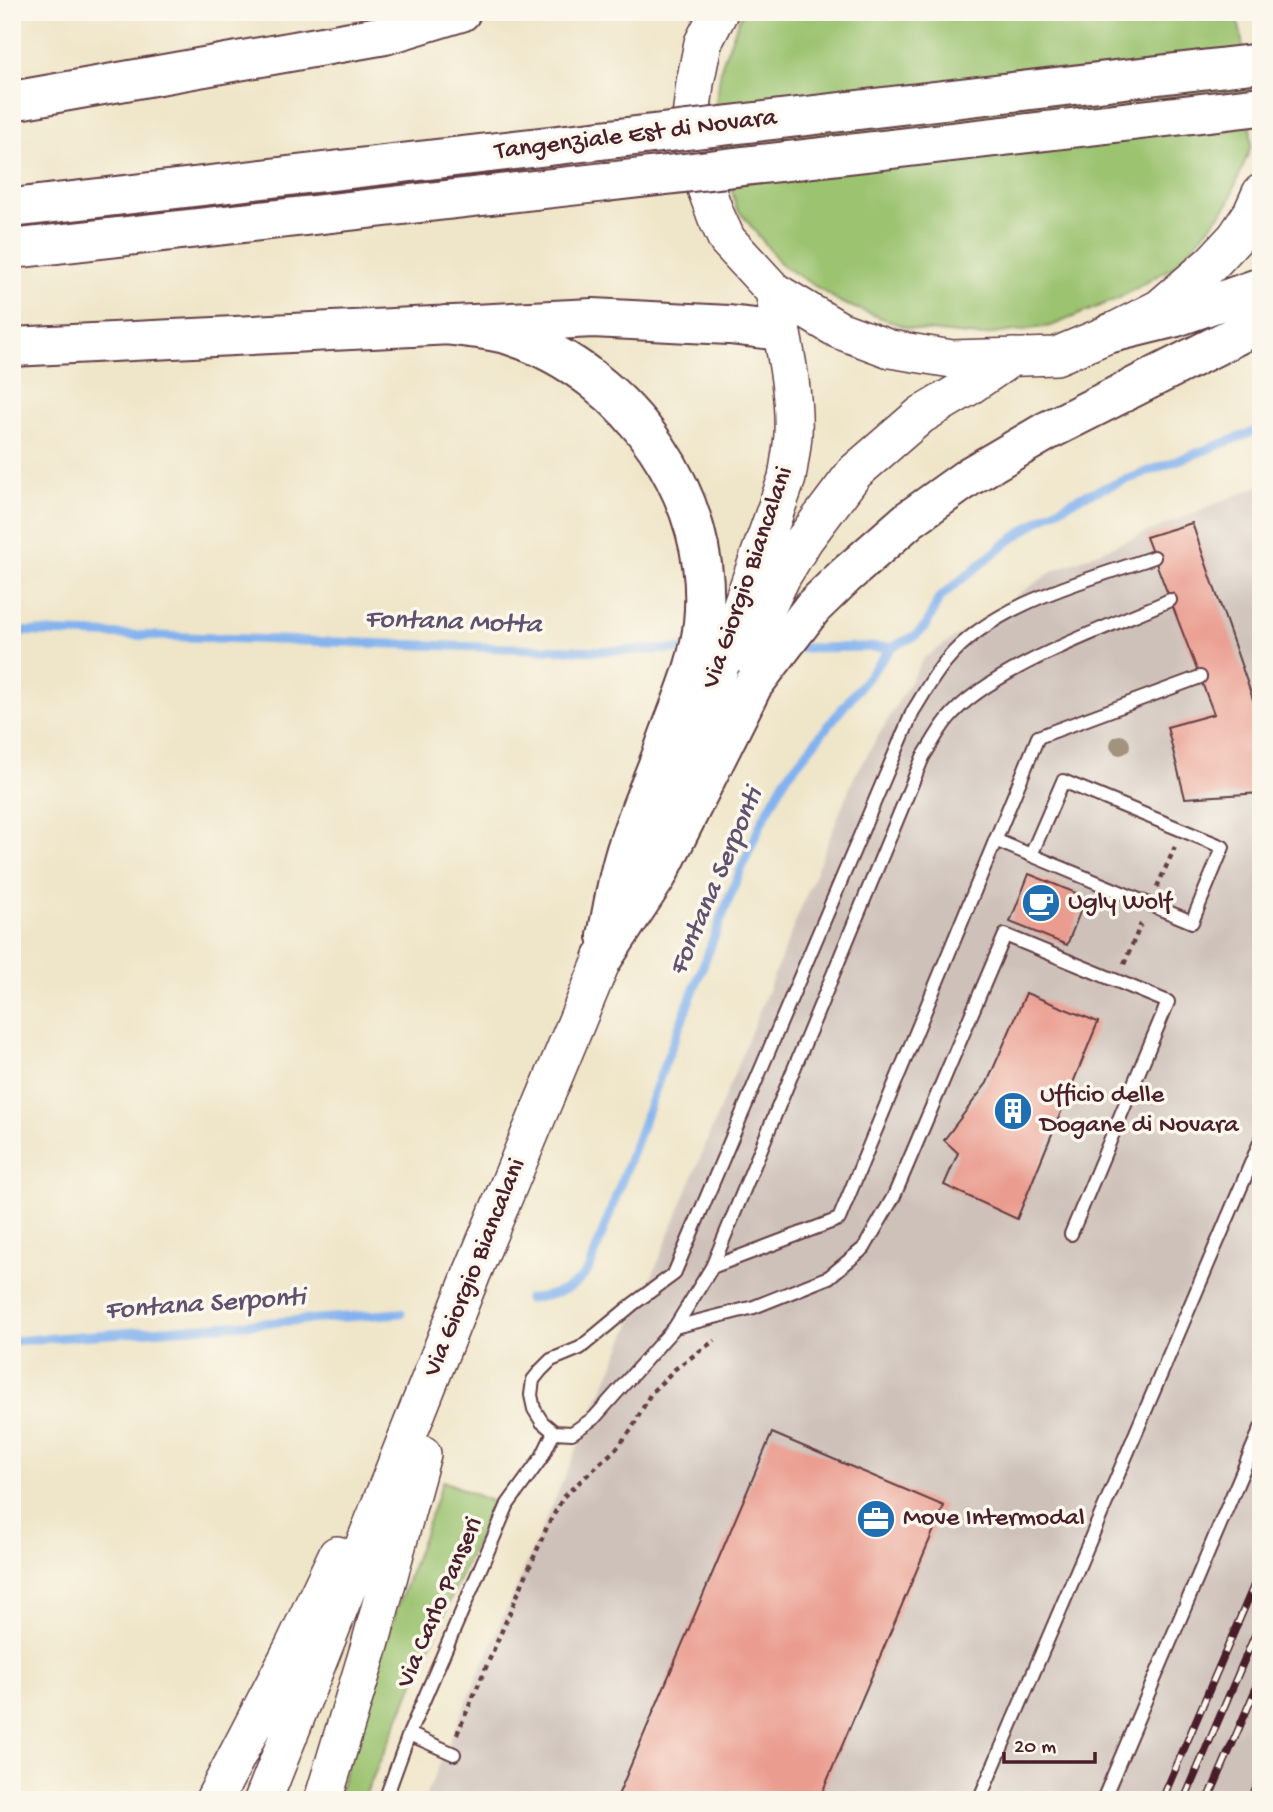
<svg xmlns="http://www.w3.org/2000/svg" width="1273" height="1812" viewBox="0 0 1273 1812" font-family="'Gochi Hand',sans-serif">
<rect width="100%" height="100%" fill="#fbf7ec"/>
<filter id="ink" filterUnits="userSpaceOnUse"><feTurbulence type="fractalNoise" baseFrequency=".0143" numOctaves="2"/><feDisplacementMap in="SourceGraphic" scale="14" xChannelSelector="R" yChannelSelector="G"/><feConvolveMatrix kernelMatrix="1 2 1 2 8 2 1 2 1" color-interpolation-filters="sRGB"/></filter>
<filter id="wash" filterUnits="userSpaceOnUse"><feTurbulence type="fractalNoise" baseFrequency=".00686" numOctaves="4" result="noise"/><feDisplacementMap in="SourceGraphic" scale="28" xChannelSelector="R" yChannelSelector="G"/><feGaussianBlur stdDeviation="1.57" result="paint"/><feColorMatrix in="noise" values="0 0 0 0 0 0 0 0 0 0 0 0 0 0 0 0 0 1.4 0 .05"/><feComposite in="paint" operator="in"/></filter>
<g filter="url(#wash)">
<rect width="100%" height="100%" fill="#efe5c8"/>
<path fill="#cec1ba" d="M1261,485V1800H424L658,1262L854,777L924,658L1053,571Z"/>
<path fill="#9bc36f" stroke="#72714d" stroke-width="2" d="M742,12H1233L1239,25L1250,86L1251,146L1227,206L1178,264L1119,298L1051,326L978,336L911,329L842,303L782,265L736,207L714,114L722,64Z
M443,1481L493,1502L363,1800H337L371,1682Z"/>
<g fill="none" stroke-linecap="round" stroke-linejoin="round">
<path stroke="#83b2ee" stroke-width="9" d="M12,631L598,651L690,649
M795,648L892,647
M528,1299C552,1296 577,1290 590,1267L664,1066L734,886L761,823L785,779L892,647L915,636L926,626L939,598L1005,544L1044,517L1080,497L1261,429
M12,1341L401,1313"/>
</g>
<g id="blocks">
<path fill="#ea9c8f" d="M1192,523L1255,705L1261,703V793L1185,798L1167,727L1214,714L1146,537Z
M1029,874L1086,897L1067,945L1010,922Z
M1026,993L1098,1022L1017,1219L944,1185L958,1153L944,1140L987,1083Z
M772,1433L944,1506L819,1800H616Z"/>
</g>
</g>
<g filter="url(#ink)">
<use href="#blocks" fill-opacity="0" stroke="#633d43" stroke-width="2"/>
<g fill="none" stroke-linecap="round" stroke-linejoin="round">
<g stroke="#633d43" stroke-width="16">
<path id="service" d="M1154,557C1086,581 993,603 946,661C933,676 924,694 913,711L674,1274L633,1304L580,1348L551,1360L541,1370L533,1380L531,1395L534,1409L542,1422L554,1432L572,1433L594,1418L675,1327L712,1267L923,757C931,745 938,731 947,720C988,669 1109,627 1170,600
M995,840L1192,922L1223,847L1063,781L1031,855
M712,1267L839,1219L1038,737L1200,677
M675,1327L754,1307L829,1277L864,1248L894,1196L1005,935L1168,1002L1071,1234
M409,1734L454,1754
M385,1800L409,1734L508,1504L542,1457L554,1432
M979,1800L1261,1140
M1103,1800L1261,1428
M1255,1800L1261,1786"/>
</g>
<g stroke="#633d43" stroke-width="40">
<path id="primary" d="M719,12L703,43L695,83L691,118L693,153L716,216L727,240L774,291L839,330L890,349L952,359L1056,356L1111,333L1160,308L1211,264L1236,237L1252,213L1261,193
M745,653L782,576L804,540L855,472L921,415L968,387L1012,357
M214,1800L294,1646L337,1555
M263,1800L471,1276L694,739L787,478C789,464 792,449 793,435C795,386 782,338 774,291
M323,1800L370,1645L422,1454"/>
</g>
<g stroke="#633d43" stroke-width="42">
<path id="trunk" d="M12,101L385,35L461,12
M12,208L601,140
M12,249L606,182
M445,325C466,328 491,329 512,336C629,375 716,498 703,623C699,666 678,708 664,749C650,787 632,825 622,864C616,887 612,912 607,936
M1111,333L1176,317L1261,287
M12,347L593,318L729,325L781,331
M603,958L657,876L753,685L813,607L845,576L910,519L970,476L1047,431L1261,323"/>
</g>
<path stroke="#633d43" stroke-width="4.5" stroke-dasharray="5 5" stroke-linecap="butt" d="M1157,887L1175,847
M1124,964L1141,924
M457,1734L547,1527L564,1496L616,1449L631,1430L651,1393L675,1369L715,1340"/>
<use href="#service" stroke="#fff" stroke-width="12"/>
<use href="#primary" stroke="#fff" stroke-width="37"/>
<use href="#trunk" stroke="#fff" stroke-width="38"/>
<g stroke="#4a1f2b" stroke-width="8">
<path id="rail" d="M1162,1800L1261,1569
M1184,1800L1261,1621
M1208,1800L1261,1677"/>
</g>
<use href="#rail" stroke="#fbf7ec" stroke-width="5" stroke-dasharray="16" stroke-linecap="butt"/>
<g stroke="#633d43" stroke-width="42" stroke-linecap="butt">
<path id="trunk-bridge" d="M601,140L1261,63
M606,182L1261,106"/>
</g>
<use href="#trunk-bridge" stroke="#fff" stroke-width="38"/>
</g>
<circle fill="#a1937d" cx="1120" cy="745" r="10"/>
</g>
<defs>
<g id="cafe-disc" transform="scale(2.0125)"><circle r="9.5" fill="#1f6fb2" stroke="#fbf7ec"/><path d="M-5.5-4.5H6V0H3Q3 3.5 0 3.5H-2.5Q-5.5 3.5-5.5 0ZM3-3.2v2h1.7v-2ZM-6 4.5H4V6H-6Z" fill="#fff"/></g>
<g id="building-disc" transform="scale(2.0125)"><circle r="9.5" fill="#1f6fb2" stroke="#fbf7ec"/><path d="M-4-6H4V6H1V3H-1V6H-4ZM-2.5-4.3h1.7v1.8h-1.7ZM.8-4.3h1.7v1.8H.8ZM-2.5-1h1.7V.8h-1.7ZM.8-1h1.7V.8H.8Z" fill="#fff"/></g>
<g id="office-disc" transform="scale(2.0125)"><circle r="9.5" fill="#1f6fb2" stroke="#fbf7ec"/><path d="M-6-3h4V-5.5h4V-3h4V5H-6ZM-1-4.5V-3h2v-1.5ZM-6 0V1H6V0Z" fill="#fff"/></g>
</defs>
<g fill-rule="evenodd">
<use href="#cafe-disc" x="1041" y="903"/>
<use href="#building-disc" x="1013" y="1111"/>
<use href="#office-disc" x="876" y="1519"/>
</g>
<g text-anchor="middle" dominant-baseline="central" stroke-width="7" stroke-linejoin="round" paint-order="stroke">
<g font-size="26" fill="#4a1f2b" stroke="#fbf7ec">
<text transform="translate(636 136) rotate(-7)">Tangenziale Est di Novara</text>
<text transform="translate(749 578) rotate(-71)">Via Giorgio Biancalani</text>
<text transform="translate(476 1268) rotate(-68)">Via Giorgio Biancalani</text>
<text transform="translate(441 1603) rotate(-67)">Via Carlo Panseri</text>
</g>
<g font-size="26" fill="#4a1f2b" stroke="#fbf7ec" text-anchor="start">
<text x="1068" y="903">Ugly Wolf</text>
<text x="1040" y="1096">Ufficio delle<tspan x="1040" dy="30">Dogane di Novara</tspan></text>
<text x="903" y="1519">Move Intermodal</text>
</g>
<g font-size="28" font-style="italic" fill="#5e526f" stroke="#fbf7ec">
<text transform="translate(453 623) rotate(2)">Fontana Motta</text>
<text transform="translate(717 882) rotate(-67)">Fontana Serponti</text>
<text transform="translate(205 1305) rotate(-4)">Fontana Serponti</text>
</g>
</g>
<rect width="1273" height="1812" fill="none" stroke="#fbf7ec" stroke-width="42"/>
<path d="M1004 1752v10h91v-10" fill="none" stroke="#4a1f2b" stroke-width="3.5"/>
<text x="1014" y="1752" font-size="21" fill="#4a1f2b" stroke="#fbf7ec" stroke-width="5" paint-order="stroke">20 m</text>
</svg>
